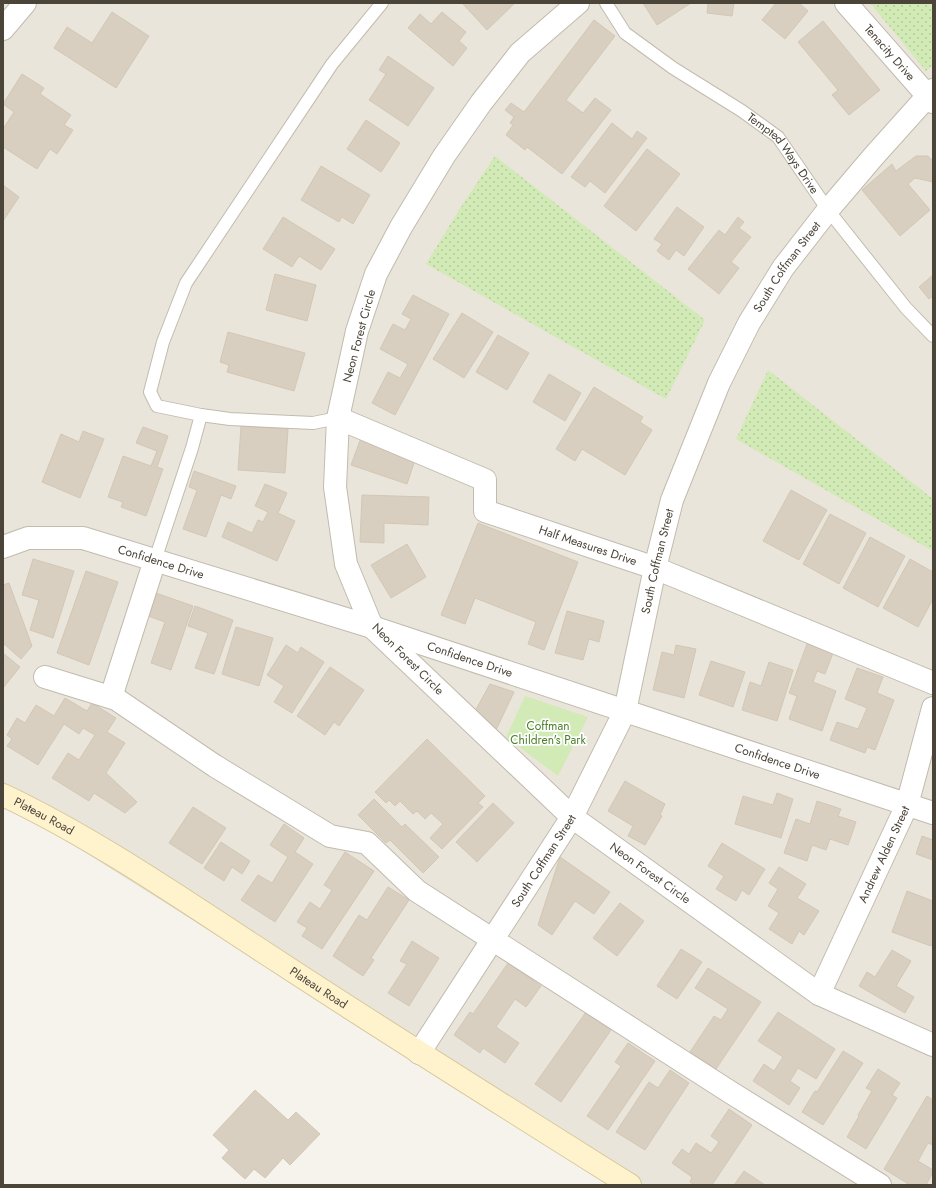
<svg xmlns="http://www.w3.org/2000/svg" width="936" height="1188" viewBox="0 0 936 1188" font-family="Jost,sans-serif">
<defs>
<pattern id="grass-dots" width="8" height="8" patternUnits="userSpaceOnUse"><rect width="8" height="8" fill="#d2eab5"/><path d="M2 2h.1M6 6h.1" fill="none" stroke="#b6ca9c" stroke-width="1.8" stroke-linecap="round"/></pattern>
</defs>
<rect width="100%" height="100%" fill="#f6f3ec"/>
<path fill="#eae5da" d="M3,3H933V1185H614L3,801Z"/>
<path fill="url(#grass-dots)" d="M870,3H933V65L926,71Z
M495,156L705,320L666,399L426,264L459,210Z
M768,370L933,499V551L736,439Z"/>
<path fill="#d2eab5" d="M525,696L588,717L558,776L506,737Z"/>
<path fill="#d8cfc1" stroke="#d3c7b4" d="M462,3H515L487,30Z
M643,3H691L657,25Z
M708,3H734L732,16L707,13Z
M776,3H799L808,11L785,39L762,20Z
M112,12L149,36L116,88L54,48L67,27L92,43Z
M442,12L466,32L459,41L467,48L453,66L408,28L420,14L431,24Z
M594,20L615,36L566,100L583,113L595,98L611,110L562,174L527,147L525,150L506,135L513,125L510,123L514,117L505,110L511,103L524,112Z
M823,21L880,90L849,115L832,95L838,90L798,42Z
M388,56L434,88L408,126L369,100L386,74L379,70Z
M22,74L44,88L40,94L71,115L64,125L73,130L57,154L50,149L37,169L3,147V129L14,112L3,104Z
M366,120L400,143L381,172L347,149Z
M612,123L632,139L637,131L647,138L605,193L590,181L585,187L571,177Z
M647,149L680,174L636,231L604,206Z
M916,156H928L933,161V182L915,178L908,184L930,210L900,236L862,190L892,164L896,171Z
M321,166L370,195L353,224L342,217L339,222L301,200Z
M3,185L19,197L3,221Z
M677,207L704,227L684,256L676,250L669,260L657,251L662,244L654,239Z
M283,217L335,249L321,270L299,256L292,267L263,249Z
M738,217L744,222L739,228L751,237L731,262L739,268L719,294L688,269L719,230L725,235Z
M275,274L316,285L307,321L266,310Z
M933,275V296L929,299L919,287Z
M413,295L449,314L395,415L372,403L388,372L400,378L408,364L380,349L393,324L405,330L411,319L402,314Z
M462,313L493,332L464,378L433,359Z
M228,332L305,353L294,391L227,372L229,365L220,362Z
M498,335L529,353L507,390L476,372Z
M549,374L581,393L565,421L533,402Z
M594,387L643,417L640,422L652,430L625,475L582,449L575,461L556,449Z
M241,426L288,429L285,473L238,470Z
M143,427L168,436L157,467L163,469L146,516L121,507L123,502L108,497L123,456L151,466L157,451L136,443Z
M83,431L104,439L80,498L42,482L61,434L79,442Z
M361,438L416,457L407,484L351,465Z
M194,471L236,486L231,499L221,495L206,537L183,529L197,490L189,487Z
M265,484L287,493L278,513L295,521L277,561L222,537L228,522L252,533L258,520L263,522L268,512L255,506Z
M791,490L827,510L799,560L763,541Z
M362,495L429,497L428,525L384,523V543L360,542Z
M830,514L866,533L839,584L803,564Z
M478,523L578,562L544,650L528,644L536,622L475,598L465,624L441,615Z
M870,537L905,556L878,607L843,588Z
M407,544L426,577L391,598L371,565Z
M33,559L74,571L53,638L30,630L39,600L22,595Z
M910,559L933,572V599L918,627L883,608Z
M86,571L118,582L89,665L57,653Z
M9,583L32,646L21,659L3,643V585Z
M153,592L193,606L171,670L151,663L165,622L145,615Z
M195,606L233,620L214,674L195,668L208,633L188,626Z
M567,611L604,621L599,642L589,639L583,660L555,653Z
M236,627L273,638L259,686L222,674Z
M807,644L833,653L825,674L817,671L813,682L836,691L822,731L789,719L797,696L789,693Z
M286,645L298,653L301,647L324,662L292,713L274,702L284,686L267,675Z
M676,645L696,649L684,698L653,690L662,652L674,655Z
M3,653L20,667L3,688Z
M711,661L745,672L733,707L699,695Z
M769,662L793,670L777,721L742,710L750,682L761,686Z
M330,667L364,690L339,726L334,722L325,735L297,716Z
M857,668L883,677L877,693L894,700L875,750L867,747L865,753L830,740L837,722L858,729L867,708L845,699Z
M490,684L514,692L496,730L474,713Z
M65,698L87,711L92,703L116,718L107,732L125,743L106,773L137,802L125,813L94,793L89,801L52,778L68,753L79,760L95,735L83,728L79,734L64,724L38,765L7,746L12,739L7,735L17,718L25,723L36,705L54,716Z
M427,739L485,796L478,803L483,807L442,849L430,838L443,824L431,813L425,819L417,811L413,814L400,801L395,806L389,800L386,803L375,792Z
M625,781L665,804L660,815L662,816L645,845L628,836L633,826L608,811Z
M777,793L793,799L781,838L735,824L743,796L773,805Z
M374,799L402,827L405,824L439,857L423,873L390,840L386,843L358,815Z
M817,801L841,809L838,816L856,822L848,845L830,839L826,850L812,845L807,861L784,853L796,819L810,824Z
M493,803L514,823L477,862L456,842Z
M193,807L226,828L202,864L169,843Z
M284,824L304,838L295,852L313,864L275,922L241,900L258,875L272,883L288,857L270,845Z
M922,836L933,840V860L916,854Z
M221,842L250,861L242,874L232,867L224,881L204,868Z
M722,843L765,869L749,895L742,890L736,901L716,889L724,876L708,866Z
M345,852L374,871L322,949L302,936L307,928L297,922L310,902L320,909L332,890L324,885Z
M560,857L610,892L594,914L575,901L552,935L538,925Z
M779,867L806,884L797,898L819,911L804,935L799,931L792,944L769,929L779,913L768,906L778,889L769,883Z
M388,887L409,900L371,958L374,960L363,976L333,956L359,915L367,920Z
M907,891L933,901V940L931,946L892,932Z
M620,903L644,921L617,956L593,938Z
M412,941L439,958L409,1006L388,993L407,964L400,961Z
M681,949L702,962L677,999L657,986Z
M892,950L911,961L896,986L914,997L905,1013L859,986L867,972L875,977Z
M508,963L541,986L526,1007L515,999L496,1027L519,1043L505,1063L483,1048L480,1053L454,1035L470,1012L473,1014Z
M708,968L761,1002L716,1069L690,1052L714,1016L721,1020L728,1009L695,988Z
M586,1012L611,1030L561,1102L535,1084Z
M778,1012L835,1049L816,1079L798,1068L790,1081L800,1088L789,1105L753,1081L764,1064L774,1071L783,1057L758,1041Z
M628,1043L655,1061L608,1130L587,1116L621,1066L615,1062Z
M843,1051L863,1063L823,1125L802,1112L815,1091L817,1092Z
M878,1069L900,1083L892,1095L897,1098L866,1149L847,1137L859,1116L858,1115L872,1091L866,1088Z
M670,1070L689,1083L645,1150L616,1132L649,1082L658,1088Z
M255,1090L288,1120L296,1112L320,1134L290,1165L283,1158L265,1178L254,1169L245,1179L222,1158L229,1150L213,1135Z
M927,1096L933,1100V1145L928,1143L918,1161L933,1170V1172L926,1185H910L884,1169Z
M729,1109L752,1125L712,1185H695L690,1182L692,1177L672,1163L682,1149L689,1154L696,1143L711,1153L719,1142L711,1136Z
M744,1171L765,1185H734Z"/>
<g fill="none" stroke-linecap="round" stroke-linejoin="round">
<g stroke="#c2bbae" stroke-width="14">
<g id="lane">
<path id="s1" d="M606,3L625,33L673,68L742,111L778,137L828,210L906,308L933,336"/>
<path d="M201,415L230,419L313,423L338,418"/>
<path d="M155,560L192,448L201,415L157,406L150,392L163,342L186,283L332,64L382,3"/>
</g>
</g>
<g stroke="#c2bbae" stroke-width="24">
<g id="street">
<path id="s2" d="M578,3L520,53L481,103L444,156L401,227L376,274L357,331L338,418L335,487L346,564L372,627L572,817L819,994L933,1045"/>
<path id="s3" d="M846,3L933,102"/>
<path d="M3,29L25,3"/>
<path id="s4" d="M338,418L485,480V511L655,568L933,683"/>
<path id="s5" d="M3,547L28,538H83L372,627L933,813"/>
<path d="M45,677L116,699L215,766L330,836L367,843L417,891L730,1092L880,1185"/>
<path d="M111,697L155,560"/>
<path id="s6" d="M819,994L907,805L933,708"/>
<path id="s7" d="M419,1053L572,817L625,711L655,568L672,500L719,383L749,323L783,268L828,210L873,157L933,90"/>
</g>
</g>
<g stroke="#d6c79b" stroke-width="24">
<g id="secondary">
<path id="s8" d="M3,795C100,841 189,904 279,962C395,1038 512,1111 630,1185"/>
</g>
</g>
<use href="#lane" stroke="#fff" stroke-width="12"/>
<use href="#street" stroke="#fff" stroke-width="22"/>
<use href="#secondary" stroke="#fff3cd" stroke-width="22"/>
</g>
<g text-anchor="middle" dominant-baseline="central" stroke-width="3.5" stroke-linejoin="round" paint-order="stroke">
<g font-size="12" fill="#4b4439" stroke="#fff">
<text stroke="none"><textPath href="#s3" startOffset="66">Tenacity Drive</textPath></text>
<text stroke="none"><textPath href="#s1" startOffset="236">Tempted Ways Drive</textPath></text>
<text stroke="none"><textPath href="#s7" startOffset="877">South Coffman Street</textPath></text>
<text transform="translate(359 336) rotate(-75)">Neon Forest Circle</text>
<text stroke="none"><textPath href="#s4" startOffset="299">Half Measures Drive</textPath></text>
<text stroke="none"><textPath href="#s7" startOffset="553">South Coffman Street</textPath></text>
<text stroke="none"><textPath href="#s5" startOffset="163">Confidence Drive</textPath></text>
<text transform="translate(408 659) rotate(45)">Neon Forest Circle</text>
<text stroke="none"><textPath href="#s5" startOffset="487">Confidence Drive</textPath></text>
<text stroke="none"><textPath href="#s5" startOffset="811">Confidence Drive</textPath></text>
<text stroke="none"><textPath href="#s8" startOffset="46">Plateau Road</textPath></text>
<text stroke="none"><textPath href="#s6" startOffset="154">Andrew Alden Street</textPath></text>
<text stroke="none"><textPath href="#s7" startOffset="229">South Coffman Street</textPath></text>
<text stroke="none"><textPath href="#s2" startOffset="1077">Neon Forest Circle</textPath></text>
<text stroke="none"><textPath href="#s8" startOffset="370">Plateau Road</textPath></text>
</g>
<g font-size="12" fill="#4a7f2a" stroke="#fff">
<text x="548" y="726">Coffman<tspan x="548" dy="14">Children's Park</tspan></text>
</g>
</g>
<rect width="936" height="1188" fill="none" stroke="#4b4439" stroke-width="8"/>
</svg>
